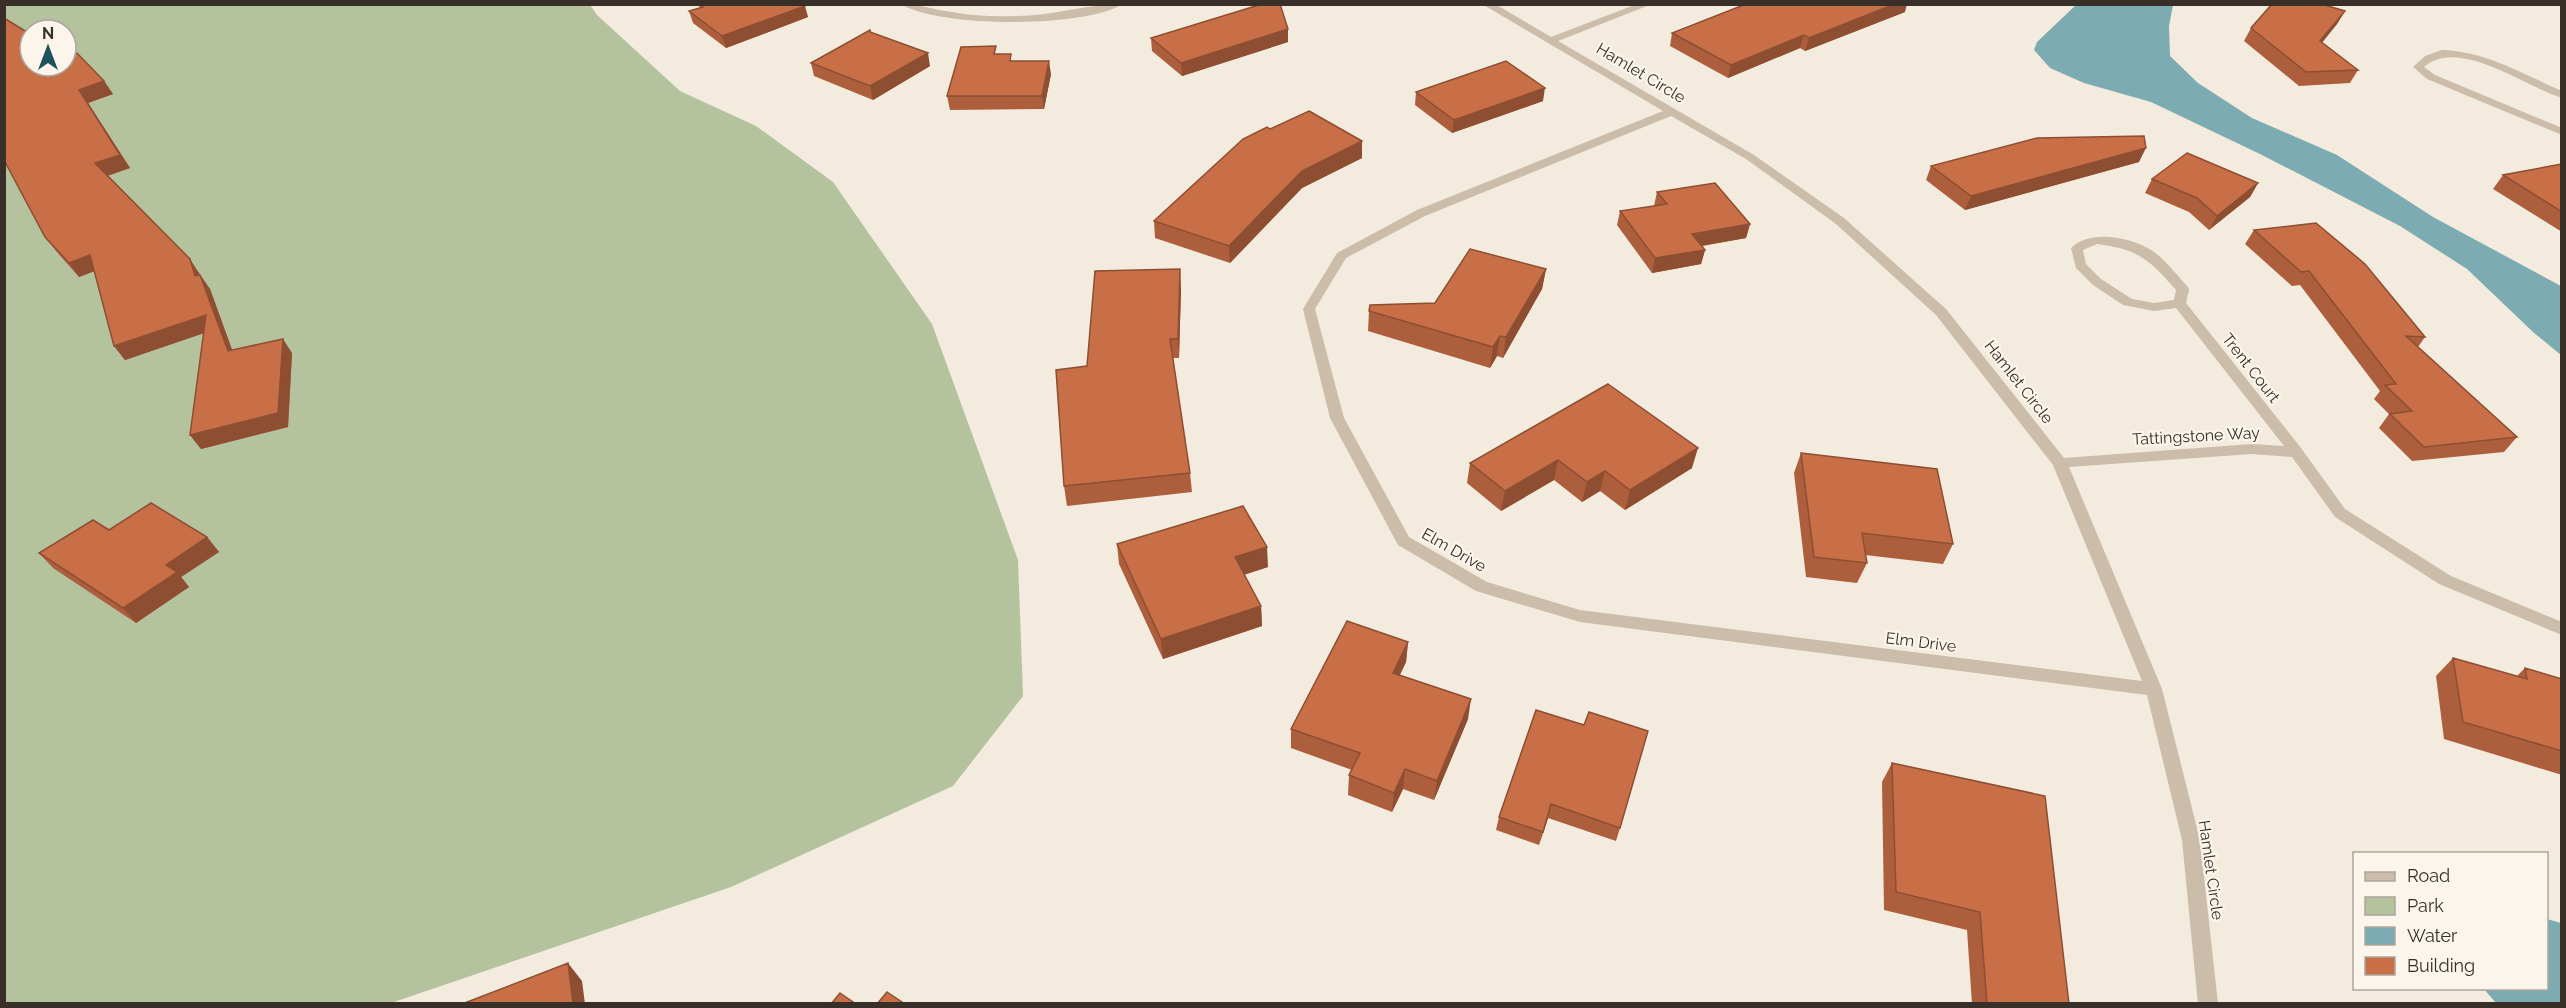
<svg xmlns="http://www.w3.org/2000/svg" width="2566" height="1008" viewBox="0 0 2566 1008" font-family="Raleway,sans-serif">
<rect width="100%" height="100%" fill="#f3ebde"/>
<path fill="#b4c39e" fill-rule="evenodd" d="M5,5H590L597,15L680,91L756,126L833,182L932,324L1018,560L1023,696L953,786L731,887L391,1003L5,1004ZM30,30H66V66H30Z"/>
<path fill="#7cacb1" d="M2077,4L2173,5L2169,26L2170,56L2198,83L2252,118L2337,155L2433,217L2561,286V355L2533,332L2467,269L2400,226L2262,155L2151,102L2084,83L2050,68L2034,50L2037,42Z
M2547,919L2561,923V1003H2496L2484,989L2546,988Z"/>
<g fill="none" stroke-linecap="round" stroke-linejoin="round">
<path fill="#ccbcaa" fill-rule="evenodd" d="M901,4C919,4 934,10 952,12C973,16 995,17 1017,16C1052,16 1087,4 1123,4C1085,28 939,28 901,4Z
M1482,4H1495L1551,37L1637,4H1652L1558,41L1754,155L1844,218L1946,309L2064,458L2252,444L2284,446L2176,308L2154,311L2123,305L2093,285L2076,268L2071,248C2090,229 2130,237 2151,250C2165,259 2176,274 2188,287L2189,290L2186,303L2301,448L2345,509L2451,576L2562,622V635L2439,584L2335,517L2292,457L2252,454L2069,467L2162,689L2200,840L2218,1004H2198L2182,840L2147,695L1580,622L1476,591L1398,545L1330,418L1303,309L1337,253L1417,210L1663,111ZM1671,116L1746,159L1836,224L1936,315L2053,465L2142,681L1580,610L1487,582L1409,537L1344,418L1315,309L1346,258L1425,216ZM2097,244C2138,249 2150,260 2176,290L2174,300L2154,303L2132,299L2101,279L2086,264L2083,250Z
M2442,50C2485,51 2523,74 2562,91V98C2526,87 2458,36 2424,67L2435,75L2562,128V135L2427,79L2413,67L2425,56Z"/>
</g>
<path fill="#ad5f3d" d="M698,4H803L808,17L726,48L693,23L689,11L700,8Z
M2345,11L2337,24L2322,42L2358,70L2350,83L2299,86L2244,41L2251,28Z
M1905,12L1805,51L1800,48L1728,78L1670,46L1672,33Z
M871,32L930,66L873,100L814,76L811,63Z
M30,34L104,81L113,94L88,103L130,168L107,176L199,273L210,289L232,350L292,353L288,427L201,449L190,435L204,333L125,360L114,346L94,271L79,277L56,251L45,237Z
M1151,38L1288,42L1182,76L1152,51Z
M997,54L1013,61L1051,74L1044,109L950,110L947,96Z
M1416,92L1543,101L1452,133L1415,105Z
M1270,129L1362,141V158L1302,188L1230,263L1155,238L1154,221Z
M2139,162L1965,210L1926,180L1931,166Z
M2562,164V232L2493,189L2503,175Z
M2152,179L2258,183L2250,197L2209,230L2189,212L2145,193Z
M1657,192L1750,224L1746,238L1702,246L1705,250L1701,264L1652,273L1617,225L1620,211L1654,206Z
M2254,230L2425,337L2418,347L2517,437L2504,452L2412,461L2379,428L2389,414L2374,399L2380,391L2300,285L2292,286L2245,244Z
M1546,269L1542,289L1503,358L1497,356L1490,368L1368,331L1369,311L1435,303Z
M1181,288L1179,358H1173L1190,473L1192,492L1067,506L1064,486L1087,366Z
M1608,384L1692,468L1625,510L1600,491L1582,502L1554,480L1501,511L1467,483L1470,463Z
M1801,453L1953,544L1943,564L1865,555L1867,563L1857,583L1806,577L1794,473Z
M109,530L207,537L219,552L181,577L189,587L136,623L53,568L39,553Z
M1117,544L1268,567L1244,575L1261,606L1262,626L1163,659L1119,564Z
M1408,642L1406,662L1400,675L1468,719L1434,800L1403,789L1392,812L1348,795L1349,775L1352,770L1291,748V729Z
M2453,658L2517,676L2525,668L2562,679V775L2444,739L2436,676Z
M1536,710L1620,828L1616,841L1548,818L1539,845L1496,830L1499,817Z
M1892,763L2069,1004H1972L1967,930L1884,910L1882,782Z"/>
<path fill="#8d4e32" d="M1895,4H1907L1905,12L1805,51L1809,38Z
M805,6L808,17L726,48L722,36Z
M2345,11L2337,24L2313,54L2320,41Z
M1288,29V42L1182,76L1181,63Z
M1804,35L1800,48L1728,78L1731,65Z
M928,53L930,66L873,100L870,86Z
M1049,61L1051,74L1044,109L1042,96Z
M104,81L113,94L88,103L130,168L104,177L95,163L79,90Z
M1545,88L1543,101L1452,133L1454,120Z
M1362,141V158L1302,188L1230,263L1229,246L1302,171Z
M2146,148L2139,162L1965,210L1971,196Z
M2258,183L2250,197L2209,230L2217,216Z
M1750,224L1746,238L1689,248L1692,234Z
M1705,250L1701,264L1652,273L1655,258Z
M90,255L100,269L79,277L69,263Z
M190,259L199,273L205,290L195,276Z
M1180,269L1181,288L1179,358L1178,339Z
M1546,269L1542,289L1503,358L1506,337Z
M200,275L210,289L238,366L228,351Z
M206,315L216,329L125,360L114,346Z
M1500,336L1497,356L1490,368L1493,347Z
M283,339L292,353L288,427L201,449L190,435Z
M1698,448L1692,468L1625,510L1630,490Z
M1558,460L1554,480L1501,511L1505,491Z
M1605,471L1600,491L1582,502L1587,482Z
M207,537L219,552L181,577L189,587L136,623L123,608L166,565Z
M1267,547L1268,567L1236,577L1235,557Z
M1261,606L1262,626L1163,659L1161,639Z
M1408,642L1406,662L1391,692L1393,673Z
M1471,699L1468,719L1434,800L1437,781Z
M1405,769L1403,789L1392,812L1394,793Z
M1551,804L1548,818L1539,845L1543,832Z
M568,963L582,981L585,1004H573Z"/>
<path fill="#c96f47" stroke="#8d4e32" stroke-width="1.5" d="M702,4H803L805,6L722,36L689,11L703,7Z
M1262,4H1280L1288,29L1181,63L1151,38Z
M1746,4H1895L1809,38L1804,35L1731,65L1672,33Z
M2272,4H2321L2345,11L2320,41L2358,70L2306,72L2251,28Z
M4,18L30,34V66H66V57L77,53L104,81L79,90L120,155L95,163L190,259L195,276L200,275L228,351L283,339L278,413L190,435L206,315L114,346L90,255L69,263L45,237L4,160Z
M870,30V32L928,53L870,86L811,63Z
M996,46L994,54H1011L1010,61H1049L1042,96H947L961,47Z
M1506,61L1545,88L1454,120L1416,92Z
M1309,111L1362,141L1302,171L1229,246L1154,221L1243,139L1267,127L1270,129Z
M2144,136L2146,148L1971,196L1931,166L2037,138Z
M2187,153L2258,183L2217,216L2197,198L2152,179Z
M2562,164V212L2503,175Z
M1715,183L1750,224L1692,234L1705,250L1655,258L1620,211L1667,204L1657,192Z
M2316,223L2365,264L2425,337L2406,336L2517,437L2424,447L2390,414L2412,411L2385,385L2396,384L2309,271L2301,272L2254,230Z
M1470,249L1546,269L1506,337L1500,336L1493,347L1369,311L1370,305L1435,303Z
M1180,269L1178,339H1170L1190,473L1064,486L1056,370L1087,366L1095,271Z
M1608,384L1698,448L1630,490L1605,471L1587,482L1558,460L1505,491L1470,463Z
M1801,453L1937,469L1953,544L1862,533L1867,563L1814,557Z
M151,503L207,537L166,565L177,572L123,608L39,553L93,520L109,530Z
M1243,506L1267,547L1235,557L1261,606L1161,639L1117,544Z
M1347,621L1408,642L1393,673L1471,699L1437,781L1405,769L1394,793L1349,775L1360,753L1291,729Z
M2453,658L2527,679L2525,668L2562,679V751L2463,722Z
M1536,710L1584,725L1589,712L1648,731L1620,828L1551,804L1543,832L1499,817Z
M1892,763L2045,796L2069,1004H1987L1980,912L1896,892Z
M568,963L573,1004H462Z
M887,992L905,1004H877Z
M840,993L856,1004H831Z"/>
<g text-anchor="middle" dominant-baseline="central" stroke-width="4.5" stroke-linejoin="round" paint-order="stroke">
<g font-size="16" fill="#392f29" stroke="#fbf5eb">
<text transform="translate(1641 73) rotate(31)">Hamlet Circle</text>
<text transform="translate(2251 368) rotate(52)">Trent Court</text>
<text transform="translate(2019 382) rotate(52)">Hamlet Circle</text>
<text transform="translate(2196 436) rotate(-3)">Tattingstone Way</text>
<text transform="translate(1454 550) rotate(30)">Elm Drive</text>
<text transform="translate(1921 642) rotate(7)">Elm Drive</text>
<text transform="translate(2211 870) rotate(82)">Hamlet Circle</text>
</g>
</g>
<rect width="2566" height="1008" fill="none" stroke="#392f29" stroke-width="12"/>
<rect x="2353" y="852" width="195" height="138" fill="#fbf5eb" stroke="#ada69d" stroke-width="1.5"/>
<rect x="2365" y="872" width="30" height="9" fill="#ccbcaa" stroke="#ada69d" stroke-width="1.5"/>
<text x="2407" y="882" font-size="18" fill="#392f29">Road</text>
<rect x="2365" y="897" width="30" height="18" fill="#b4c39e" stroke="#ada69d" stroke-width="1.5"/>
<text x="2407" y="912" font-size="18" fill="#392f29">Park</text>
<rect x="2365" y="927" width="30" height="18" fill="#7cacb1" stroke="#ada69d" stroke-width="1.5"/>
<text x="2407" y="942" font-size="18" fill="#392f29">Water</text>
<rect x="2365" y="957" width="30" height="18" fill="#c96f47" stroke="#ada69d" stroke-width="1.5"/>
<text x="2407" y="972" font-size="18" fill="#392f29">Building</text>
<g transform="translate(48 48)"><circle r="28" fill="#fbf5eb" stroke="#ada69d" stroke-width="1.5"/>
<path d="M0-4.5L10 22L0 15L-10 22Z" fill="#1d545c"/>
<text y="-9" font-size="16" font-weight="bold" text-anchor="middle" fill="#392f29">N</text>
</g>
</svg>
